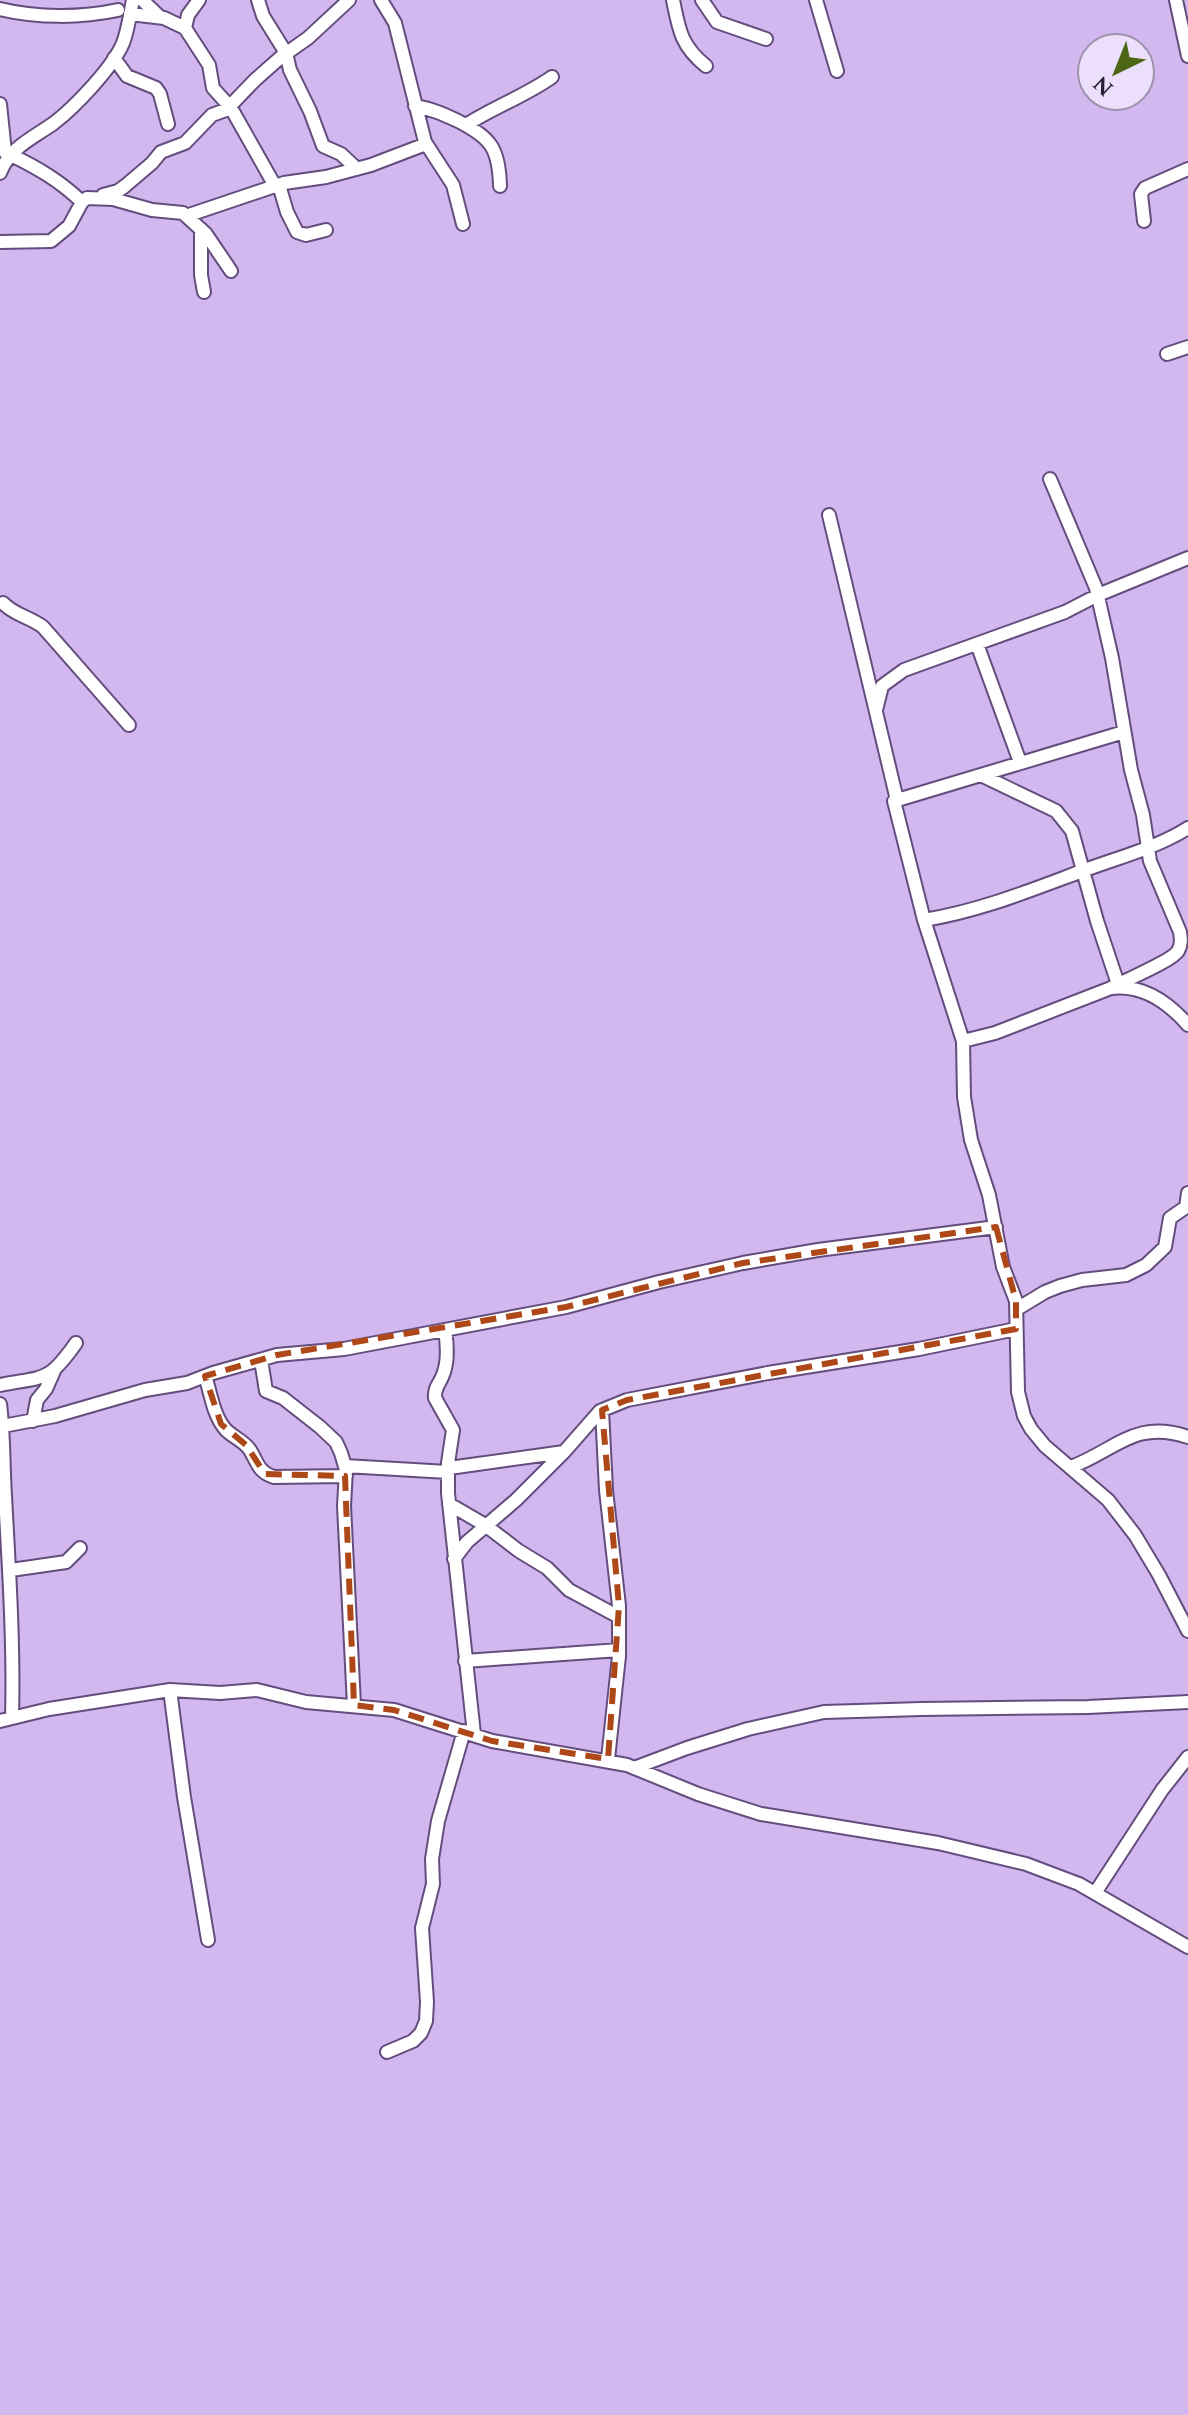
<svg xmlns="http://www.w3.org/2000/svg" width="1188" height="2415" viewBox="0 0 1188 2415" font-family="Spectral,serif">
<rect width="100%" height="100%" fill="#d2b8ef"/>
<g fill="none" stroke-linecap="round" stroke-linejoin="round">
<g stroke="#644d7d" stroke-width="16">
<path id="minor" d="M142,0L160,17
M199,0L188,15L185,28L209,65L213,88L231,108L275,186
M258,0L263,16L286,53L290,70L310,111L323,146L341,154L357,169
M381,0L395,23L425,142L453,185L463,224
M673,0C679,30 681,46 706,66
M702,0L717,22L766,39
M816,0L837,71
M1176,0L1188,56
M0,9C37,18 81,18 118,10
M130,14L164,18L185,28
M114,58L127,76L156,88L160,94L168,124
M0,104L5,152
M230,106L255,80L281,57L308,38L349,0
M415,106C432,109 443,114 458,121C491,138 499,148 500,186
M466,125C494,107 525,96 552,77
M11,155C38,168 60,181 82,202
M0,173C10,147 33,138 54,123C75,107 113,67 123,43C128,30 130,14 133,0
M279,185L287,212L297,232L306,235L326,230
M103,195L118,191L125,186L152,163L161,152L185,143L212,115L231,108
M186,216L284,183L326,177L371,165L426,144
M1144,221L1141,194L1145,188L1188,169
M201,229V275L204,292
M0,242L51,241L69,226L82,202L87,198L113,199L152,210L183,213L206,234L231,271
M1167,354L1188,347
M1050,479L1096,588L1112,658L1131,770L1143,815L1150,861L1180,932C1181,939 1182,944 1178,951C1172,961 1125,980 1111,988
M829,515L897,800
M3,603C14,615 30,617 43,627L129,725
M977,644L1020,762
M876,710L882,686L904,670L1065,612L1098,595L1188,558
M1124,732L894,801L924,920L963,1041L964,1097L971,1140L989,1195L1003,1267L1016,1301L1018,1392L1024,1416L1031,1429L1045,1446L1108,1500L1135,1535L1159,1575L1188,1631
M981,775L1056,811L1072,831L1097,921L1118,984
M924,920C980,911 1031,890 1085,870C1120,857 1156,848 1188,828
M963,1041L995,1033L1111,988C1142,984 1168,1002 1188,1025
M1017,1309L1045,1292L1060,1286L1082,1280L1126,1275L1146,1265L1165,1247L1170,1218L1186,1207L1188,1193
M445,1330C447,1343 448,1360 444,1372C441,1383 434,1386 435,1398L453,1430L448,1463V1493L474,1734
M261,1360L266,1391L283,1398L320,1427L336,1442L341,1453L346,1470L344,1506L354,1705
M205,1376C211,1393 213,1416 226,1430C233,1437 244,1441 250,1450C258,1463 258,1472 274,1477L346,1476
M0,1385C45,1376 48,1383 76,1343
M0,1404C4,1435 3,1465 5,1496C9,1570 14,1644 12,1718
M602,1410L606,1490L619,1606V1656L608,1759
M33,1421L37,1400L46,1389L54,1371
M3,1426L55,1416L145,1390L187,1383L213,1373L277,1355L344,1349L566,1307L659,1282L743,1263L818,1250L996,1227
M345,1466L448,1472
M1071,1467C1116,1450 1135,1419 1188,1437
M449,1468L564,1452
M449,1504L485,1525L519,1551L547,1568L569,1590L619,1617
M454,1559L467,1542L516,1500L564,1452L600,1411L627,1400L768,1373L919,1349L1016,1329
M11,1570L66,1562L80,1548
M465,1661L619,1650
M170,1690L184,1797L208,1940
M0,1721L49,1709L170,1690L220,1693L257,1690L306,1702L394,1710L492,1741L627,1765L698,1794L761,1814L938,1843L1026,1864L1079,1884L1188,1947
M634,1768L687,1748L748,1729L824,1712L921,1709L1088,1707L1188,1702
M1095,1893L1162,1790L1188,1757
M387,2052L413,2041L421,2033L426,2021L427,2002L422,1928L433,1884L432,1859L438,1821L464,1731"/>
</g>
<use href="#minor" stroke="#fff" stroke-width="12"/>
</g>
<path fill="none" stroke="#af4818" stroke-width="6" stroke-dasharray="16 10" stroke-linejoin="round" d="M996,1227L1016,1301V1329L627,1400L602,1410L619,1606L608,1759L492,1741L394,1710L354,1705L345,1476L265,1474L246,1445L221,1424L205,1376L277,1355L566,1307L743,1263Z"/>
<g transform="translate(1116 72) rotate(223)"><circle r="38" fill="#ecdffc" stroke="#9e93ac" stroke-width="2"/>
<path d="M0-6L14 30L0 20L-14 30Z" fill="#4c6616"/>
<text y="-12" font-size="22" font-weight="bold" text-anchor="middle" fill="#2a2035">N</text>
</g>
</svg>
